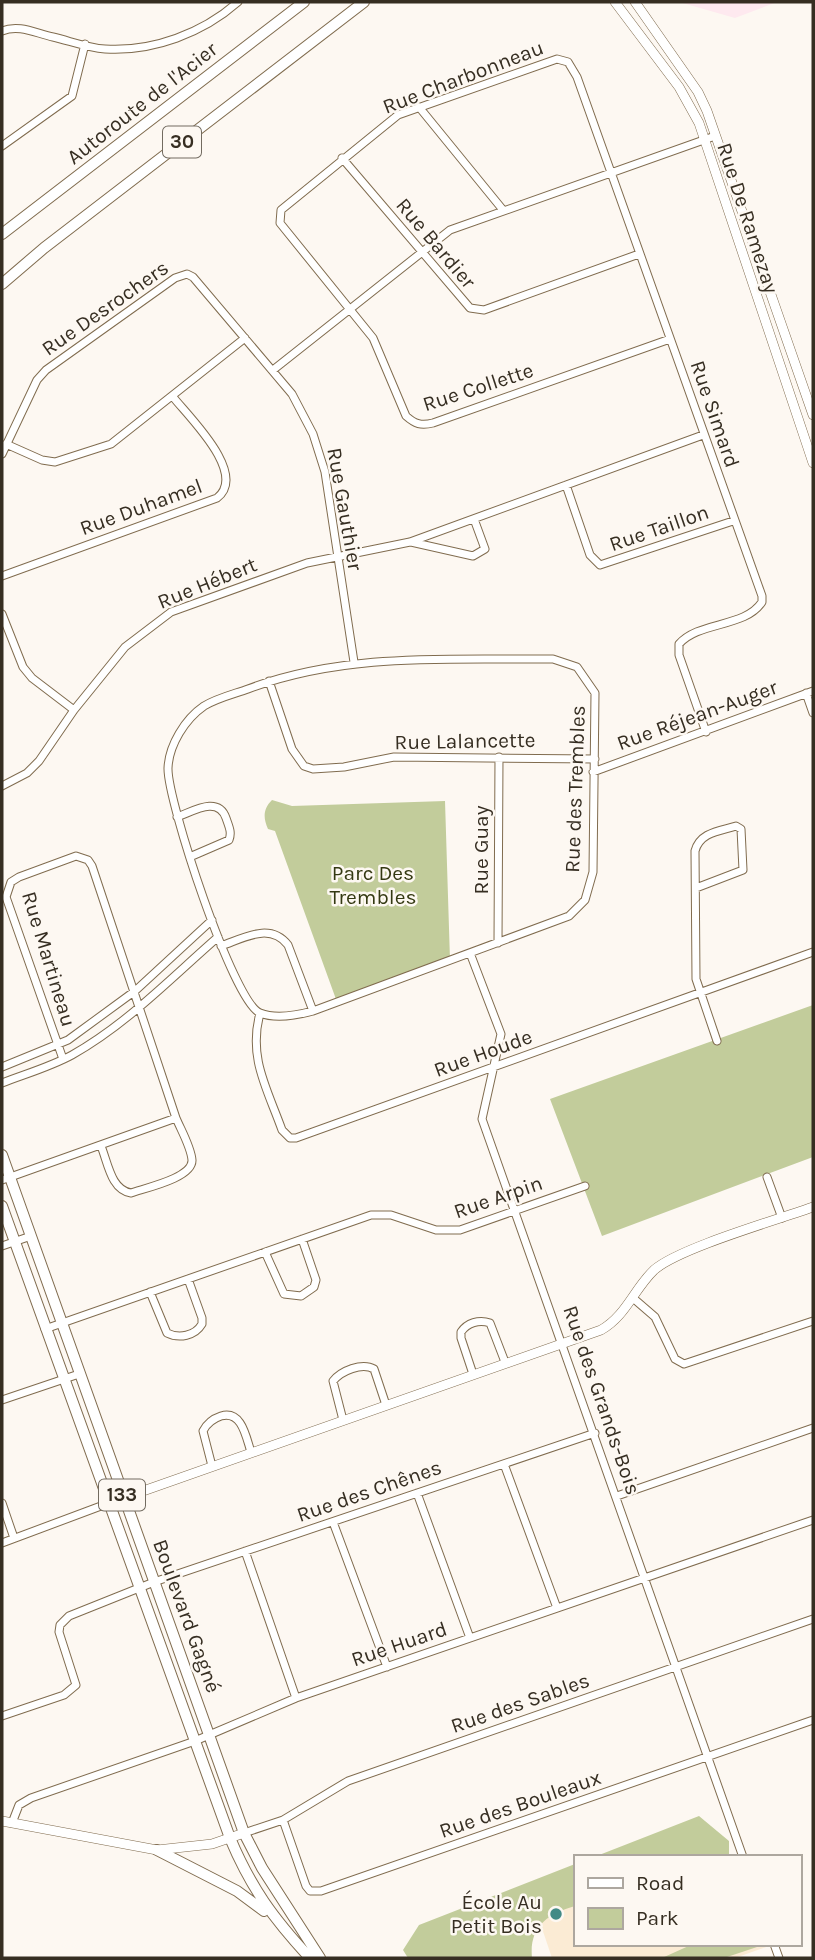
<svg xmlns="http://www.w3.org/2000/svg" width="815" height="1960" viewBox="0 0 815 1960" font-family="Karla,sans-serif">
<rect width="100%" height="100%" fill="#fdf8f2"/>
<path fill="#fee9ef" d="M679,2H777L735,18Z"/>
<path fill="#fbebd4" d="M575,1867V1944L772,1945L735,1958H552L527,1884Z"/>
<path fill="#c2cc9b" d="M272,800L292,806L445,801L450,960L337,1002L275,831L268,829C263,818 263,809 272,800Z
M813,1005V1157L602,1236L550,1099Z
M699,1816L729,1841V1857H594Z
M575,1864V1906C547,1914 529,1927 532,1958H408L403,1950L419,1925Z
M693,1944H763V1945L724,1958H662Z"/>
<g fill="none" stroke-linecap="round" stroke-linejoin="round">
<g stroke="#806c4f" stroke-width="9">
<path id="minor" d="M2,31C19,24 35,33 53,37C70,41 88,48 105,49C153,52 203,33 238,2
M419,107L503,210
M2,146L72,96L85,44
M342,158L470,308L484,310L639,254
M670,339L433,423C421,426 415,424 406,416L373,338L280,223L281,210L398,115L557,59L568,62L577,77L762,596V602C745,628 699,621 679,644V655L706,732
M273,370L450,230L715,136
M6,444L42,460L55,462L111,444L245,338
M2,454L37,380L46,370L175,278L187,274L193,277L292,394L313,434L325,472L354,662
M566,485L590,555L600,565L733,521
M411,542L473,556L485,549L474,519
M2,576L217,498C248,474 190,418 173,397
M2,614L23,667L32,678L74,710
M553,659L577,667L595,693L593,872L585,900L569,916L313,1011C298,1015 275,1019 260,1013C233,1002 167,800 168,768C169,745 185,719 204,706C217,698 234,694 248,689C346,652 450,660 553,659Z
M269,681L292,749L304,766L313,769L344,767L394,757L595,759
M806,693L813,713
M593,772L813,691
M2,786L27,773L39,761L74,710L125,647L171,612L307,563L410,542L703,435
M177,817C192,812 218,795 226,818C229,827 232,832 229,840L192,856
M696,888L743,870L741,829L736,826C720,831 700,832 695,851L696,979L717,1041
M498,943L499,757
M221,946C244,938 270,922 288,945L313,1011
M470,953L501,1034L482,1119L743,1857
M260,1013C248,1058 267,1088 282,1130L290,1138H296L813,952
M2,1067L68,1040L135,991L212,920
M2,1083C25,1074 50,1067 72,1055C127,1024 171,978 218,937
M101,1146C108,1163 111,1190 131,1193C145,1188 193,1178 192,1160C191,1147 181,1130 176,1118
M767,1177L782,1218
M2,1180L176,1118L92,866L88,860L76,856L19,877L11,882L6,897L63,1059
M2,1246L31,1236
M265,1252L284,1294L301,1296L314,1287L316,1280L302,1239
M150,1292L167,1333C179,1339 195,1336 202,1324V1318L188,1279
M633,1298L655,1317L675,1359L684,1364L813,1321
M45,1329L371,1215H391L436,1230H460L585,1186
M473,1374L461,1338V1332C467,1323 479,1319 490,1323L505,1362
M2,1400L79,1374
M343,1420L333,1381C341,1371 362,1362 374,1369L386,1405
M504,1464L557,1608
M212,1466L203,1431C207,1423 212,1419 221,1416C242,1410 246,1437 251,1452
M417,1493L470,1638
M617,1496L813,1428
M2,1503L14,1538
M333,1522L387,1667
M2,1543L109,1503
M245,1551L296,1698
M2,1716L64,1695L76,1685L59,1632L60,1625L69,1616L154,1582L595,1433
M283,1820L306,1886L310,1891H321L813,1720
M12,1823L19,1805L31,1798L195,1741L296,1698L813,1520
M244,1833L283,1820L348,1781L813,1619
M774,1944L779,1958"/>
</g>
<g stroke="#806c4f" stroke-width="10">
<path id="tertiary" d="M615,2L679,87L699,123L813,463
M635,2L698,92L707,111L813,415
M109,1503L601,1330C626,1316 634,1289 654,1270C679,1248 777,1220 813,1207
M2,1821L157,1850L212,1844L244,1833"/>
</g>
<g stroke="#806c4f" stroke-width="12">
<path id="primary" d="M2,1155L244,1833L262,1868L320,1958
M2,1206L230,1838C251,1888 273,1918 310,1958
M157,1850L237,1891L264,1911"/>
</g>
<g stroke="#806c4f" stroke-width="12">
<path id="trunk" d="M2,234L304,2
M2,284L44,248L364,2"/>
</g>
<use href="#minor" stroke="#fff" stroke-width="7"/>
<use href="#tertiary" stroke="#fff" stroke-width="9"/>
<use href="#primary" stroke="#fff" stroke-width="10"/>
<use href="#trunk" stroke="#fff" stroke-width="10"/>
</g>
<circle fill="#428a86" stroke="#fdf8f2" stroke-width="2.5" cx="556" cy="1914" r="7"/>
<g text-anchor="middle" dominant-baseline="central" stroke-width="5" stroke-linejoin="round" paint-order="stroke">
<g fill="#fdf8f2" stroke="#726b60" stroke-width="2">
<rect x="163" y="126.5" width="38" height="31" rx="5"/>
<rect x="99" y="1479.5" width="46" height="31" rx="5"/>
</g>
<g font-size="19" font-weight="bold" fill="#362e22">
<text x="182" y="142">30</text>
<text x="122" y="1495">133</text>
</g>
<g font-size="21" fill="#362e22" stroke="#fdf8f2">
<text transform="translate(463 77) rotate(-21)">Rue Charbonneau</text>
<text transform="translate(142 103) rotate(-38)">Autoroute de l'Acier</text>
<text transform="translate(748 218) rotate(72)">Rue De Ramezay</text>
<text transform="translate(436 243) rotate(50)">Rue Bardier</text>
<text transform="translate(105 308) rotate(-35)">Rue Desrochers</text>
<text transform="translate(478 387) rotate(-18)">Rue Collette</text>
<text transform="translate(715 414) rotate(71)">Rue Simard</text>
<text transform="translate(141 507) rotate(-20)">Rue Duhamel</text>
<text transform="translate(345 509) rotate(80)">Rue Gauthier</text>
<text transform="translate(659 528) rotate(-19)">Rue Taillon</text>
<text transform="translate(207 583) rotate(-22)">Rue Hébert</text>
<text transform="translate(697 715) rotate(-20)">Rue Réjean-Auger</text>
<text transform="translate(465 741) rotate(-1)">Rue Lalancette</text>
<text transform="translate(575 789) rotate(-88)">Rue des Trembles</text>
<text transform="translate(481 850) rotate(-90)">Rue Guay</text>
<text transform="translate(49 959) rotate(73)">Rue Martineau</text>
<text transform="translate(483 1053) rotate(-20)">Rue Houde</text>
<text transform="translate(498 1197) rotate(-19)">Rue Arpin</text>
<text transform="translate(602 1400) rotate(71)">Rue des Grands-Bois</text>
<text transform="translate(369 1491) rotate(-19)">Rue des Chênes</text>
<text transform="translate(187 1616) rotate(70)">Boulevard Gagné</text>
<text transform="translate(399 1644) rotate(-19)">Rue Huard</text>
<text transform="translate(520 1703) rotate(-19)">Rue des Sables</text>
<text transform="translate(520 1804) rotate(-19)">Rue des Bouleaux</text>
</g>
<g font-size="21" fill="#343912" stroke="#fdf8f2">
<text x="373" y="873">Parc Des<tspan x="373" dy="24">Trembles</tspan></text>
</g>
<g font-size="21" fill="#362e22" stroke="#fdf8f2" text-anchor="end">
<text x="542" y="1902">École Au<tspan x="542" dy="24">Petit Bois</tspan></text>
</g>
</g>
<rect width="815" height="1960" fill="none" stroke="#362e22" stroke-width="7"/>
<rect x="574" y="1855" width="228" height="91" fill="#fdf8f2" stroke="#ada79f" stroke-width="2"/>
<rect x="588" y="1878" width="35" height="10" fill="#ffffff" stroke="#ada79f" stroke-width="2"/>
<text x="636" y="1890" font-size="21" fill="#362e22">Road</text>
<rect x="588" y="1908" width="35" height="21" fill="#c2cc9b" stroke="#ada79f" stroke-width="2"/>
<text x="636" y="1925" font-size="21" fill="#362e22">Park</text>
</svg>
